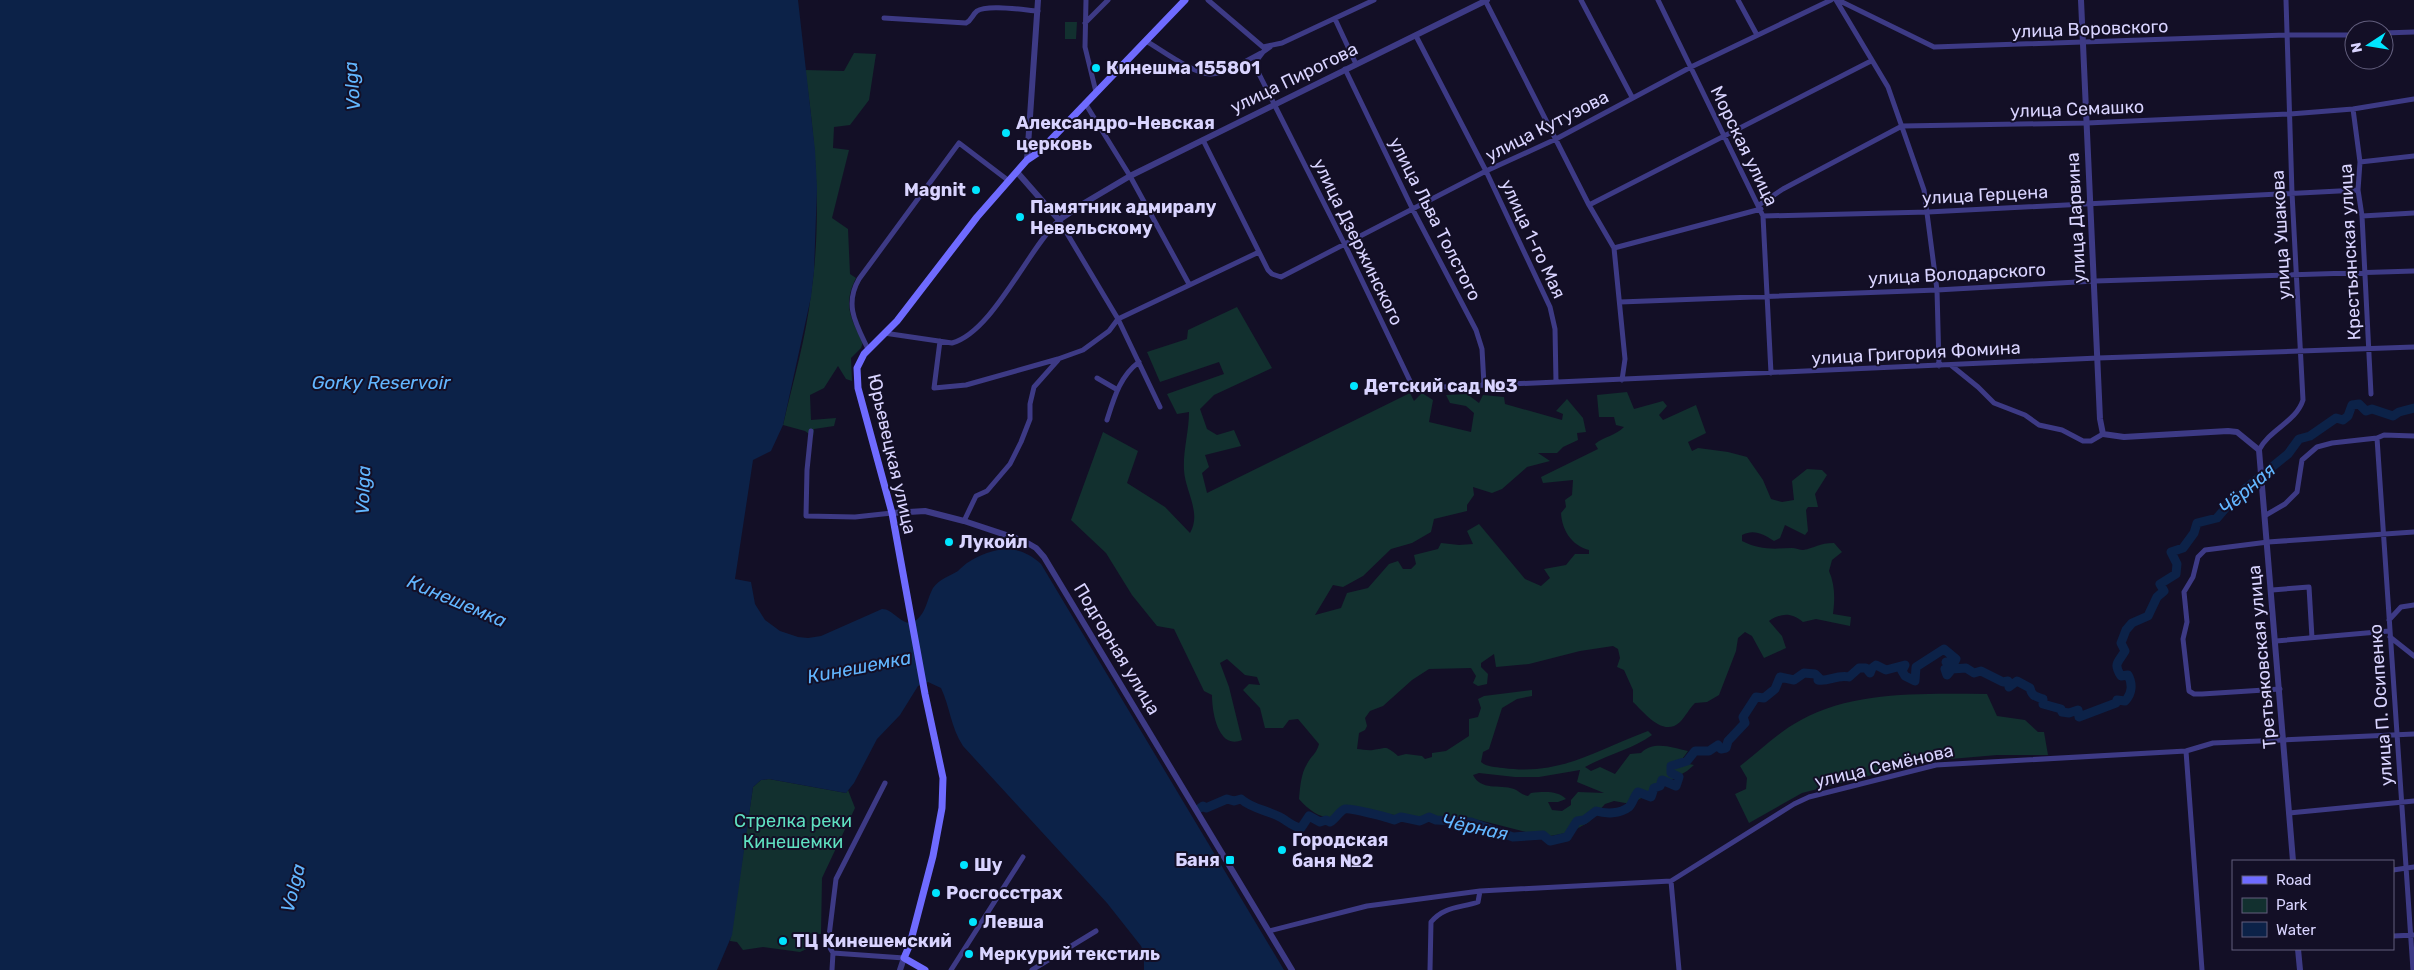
<svg xmlns="http://www.w3.org/2000/svg" width="2414" height="970" viewBox="0 0 2414 970" font-family="Rubik,sans-serif">
<rect width="100%" height="100%" fill="#130f26"/>
<path fill="#12302f" fill-rule="evenodd" d="M1065,22H1077L1076,39H1065Z
M854,53L876,54L869,100L850,125L834,127L833,148L849,150L832,218L848,229L850,274L856,278C843,304 850,318 863,342L861,348L851,358L852,381L846,379L838,366L824,388L810,395L811,420L836,418L834,426L814,429L813,437L805,431L783,425C793,382 806,338 811,294C822,220 816,144 805,70L844,71Z
M1237,307L1272,368L1214,395L1200,409L1207,429L1217,435L1234,430L1241,446L1205,455L1209,467L1202,473L1207,493L1410,393L1414,401L1422,393L1433,400L1429,422L1471,432L1474,413L1466,406L1450,403L1446,395L1467,394L1479,403L1483,395L1504,397L1505,404L1562,420L1563,414L1556,411L1567,399L1583,418L1586,432L1577,433L1578,440L1563,447L1557,453H1538L1550,461L1527,467L1502,489L1492,493L1473,487L1474,495L1467,505V511L1434,519L1431,532L1412,543L1391,549L1363,576L1343,587L1333,585L1315,615L1341,608L1347,593L1368,588L1389,564L1398,561L1403,569H1411L1416,564L1414,555L1438,549L1441,543L1459,545L1473,544L1467,531L1479,524L1525,579L1541,586L1550,578L1544,569L1566,565L1575,554H1589V550C1571,545 1562,530 1561,513L1566,507L1565,500L1572,495L1573,480L1543,483L1541,477L1598,449L1595,444C1605,436 1615,436 1624,427L1616,425L1614,417H1599L1597,395L1627,392L1634,409L1663,401L1667,406L1659,415L1663,420L1696,405L1706,433L1688,442L1692,451L1698,448L1728,452L1747,457L1763,480L1771,499L1782,502L1794,500L1792,481L1807,469L1822,470L1827,475L1815,494L1818,507H1808L1806,510L1808,531L1805,535L1785,525L1780,538L1774,541C1763,534 1754,529 1742,535V541C1759,550 1773,549 1792,548C1795,548 1800,550 1803,550C1815,548 1819,543 1834,543L1842,552L1832,560L1829,571C1835,585 1835,598 1833,614L1851,617L1850,626L1816,619L1803,622C1791,612 1781,613 1769,621L1782,636L1786,648L1764,658L1752,636L1745,632L1738,638L1736,651L1719,695L1707,702L1695,703C1689,709 1685,717 1680,722C1663,738 1644,712 1633,702V690L1624,670L1617,667L1620,658L1618,649L1613,646L1580,651L1529,664L1496,667L1494,654L1481,663V667L1488,674L1487,684L1478,686L1473,683L1476,676L1471,668L1429,669L1412,680L1383,706L1370,711L1365,718L1367,726L1365,730L1359,733L1357,749C1362,749 1368,751 1373,750C1387,748 1385,745 1398,756L1406,754L1422,756L1425,759L1432,757V753L1446,751L1469,736V719L1478,717L1481,708L1478,699L1484,696L1532,690V696L1517,699L1502,708L1489,749L1483,752L1481,762C1487,767 1495,767 1503,768C1561,776 1596,750 1648,731L1652,735C1633,749 1606,755 1585,767L1591,771L1600,767L1615,774L1630,754L1641,753C1654,740 1673,748 1688,751L1680,762L1694,765L1687,771L1631,804L1614,801L1605,804L1589,822L1571,832L1545,837L1479,820L1402,816L1350,809C1331,825 1314,816 1299,799C1300,788 1301,773 1307,764C1311,756 1317,753 1319,744L1298,719L1289,720L1283,728H1265L1260,708L1243,690L1249,684L1260,685L1257,677L1245,675L1227,659L1220,663L1229,687L1242,740C1218,750 1212,712 1212,695L1204,691L1174,629L1157,626L1132,595L1106,553L1071,520L1103,432L1138,451L1127,483L1165,507L1190,533C1202,513 1185,491 1184,470C1183,450 1189,432 1189,412L1177,414L1167,394L1224,374L1219,362L1160,382L1147,352L1187,339L1188,330ZM1580,770L1577,782L1604,793L1578,792L1571,800V805L1562,811L1552,810L1548,802H1558L1566,799C1557,790 1543,792 1531,793L1528,796C1522,795 1519,791 1514,789C1499,784 1481,791 1473,775L1479,773L1515,777H1539Z
M1987,694L1997,716L2025,720L2038,732H2044L2048,755H1997L1927,761L1802,793L1749,823L1735,794L1746,789L1747,778L1740,766C1761,750 1778,732 1801,720C1856,690 1926,694 1987,694Z
M769,779L846,793L848,790L855,808L822,878L821,934H818L817,946L811,947L800,952L763,947L743,950L737,942L730,941L753,787L761,780Z"/>
<path fill="#0c2248" d="M0,0H798L815,150L817,188L814,271L811,297L783,425L771,451L753,460L735,579L751,582L755,604L765,620L780,631L798,637L808,638L821,636L882,609C893,609 899,623 911,623C926,617 926,601 933,588C939,579 950,576 958,571C961,568 964,565 967,563C992,547 1018,542 1041,564L1284,970H1144V953L1141,946L1107,903L963,746C951,728 950,707 941,688L928,682L918,686L900,715L877,739L854,783L846,793L769,779L761,780L753,787L732,935L717,970H0Z"/>
<g fill="none" stroke-linecap="round" stroke-linejoin="round">
<path stroke="#0c2248" stroke-width="9" d="M1200,808L1203,806L1206,808L1227,799L1234,801L1241,799C1252,809 1267,810 1280,817C1288,821 1291,826 1301,828L1309,816L1320,822L1326,820L1330,822C1336,819 1339,811 1345,809C1350,808 1388,817 1394,820L1401,817L1420,821L1429,817L1436,820L1471,822L1513,837L1543,835L1550,841L1567,837L1577,821L1584,820L1596,811C1606,814 1620,814 1629,807C1633,803 1634,796 1638,792L1651,797L1654,788L1660,786L1662,780L1676,786L1679,777L1671,773V766L1687,761L1695,751H1709L1718,745L1721,749L1726,748L1728,741L1745,723L1743,717L1756,697L1764,698L1775,689L1780,677L1794,680L1804,673L1815,674L1819,678L1818,680C1829,682 1837,674 1849,677L1859,668H1866L1870,673L1872,668L1876,665L1886,670L1905,665L1902,671L1905,676L1915,681L1916,667L1944,649L1956,659L1954,663L1946,662L1950,667L1945,669L1947,675L1952,669L1966,668L1974,673L1981,671L2003,682L2008,681L2009,687L2017,681L2030,688C2032,697 2036,696 2043,699V704L2061,709L2062,712L2069,713L2078,710L2079,717L2116,703L2117,700L2125,701C2132,694 2133,684 2128,675L2121,676C2113,663 2118,663 2125,651L2121,643L2126,630L2132,623L2148,616L2157,597L2164,591L2160,584L2176,574L2177,564L2171,552L2183,548L2194,533L2197,523L2217,518L2234,498L2244,492L2245,489L2288,454L2299,439L2310,436L2336,418L2343,420L2348,416L2352,405L2359,404L2366,411L2372,409L2393,416L2399,412L2414,408"/>
<path stroke="#3d3a85" stroke-width="5" d="M1086,0L1085,47L1096,92
M1208,0L1263,47L1282,43L1374,0
M1485,0L1589,205L1614,248L1625,359L1622,380
M1581,0L1632,97
M1658,0L1763,216L1771,373
M1738,0L1757,35
M1836,0L1888,87L1924,190L1937,290L1939,366
M1838,0L1934,47L2286,35H2354
M884,18L966,23C972,20 972,15 977,11C987,4 1024,10 1038,11
M1335,19L1356,64
M1085,23L1108,0
M2384,33L2414,32
M1416,36L1486,171L1550,307L1555,329L1556,382
M1146,41C1160,49 1195,75 1211,74C1229,73 1245,61 1261,53
M1270,47L1263,52L1254,64L1345,245L1411,383L1420,388L2098,358L2414,347
M1345,69L1413,210L1476,330L1482,349L1484,385
M1085,103L1130,176L1189,284
M2353,109L2360,162L2358,190L2362,216L2371,394
M1203,140L1268,270L1272,274L1281,277L1486,171L1556,139L1691,67L1831,0
M2360,162L2414,156
M1589,205L1871,61
M1759,205L1783,189L1902,126L2087,123L2290,114L2353,109L2414,99
M1763,216L1928,212L2358,190
M2362,216L2414,213
M1614,248L1761,209
M1620,302L1937,290L2095,281L2414,271
M884,333L952,343C992,333 1028,249 1059,220L1118,319L1160,407
M940,341L934,388L966,385L1058,359L1083,350L1109,331L1118,319L1259,252
M868,349C856,324 844,305 859,279L959,143L1009,181
M1952,366L1978,387L1994,403L2025,415L2039,425L2062,430L2083,441H2091L2103,434
M1097,378L1116,389
M1107,420C1114,398 1120,376 1139,362
M811,431L807,470L806,516L855,517L892,513
M2377,438L2413,970
M2259,450C2270,429 2296,422 2303,400L2292,193L2286,0
M2266,515L2285,504L2297,492L2302,460L2317,447L2332,443L2377,438L2384,435L2414,436
M964,521L976,496L987,491L1010,464L1021,442L1030,419V404L1034,387L1058,360
M2272,590L2309,587L2312,638
M2389,620L2401,607L2414,605
M2390,637L2414,656
M2276,641L2389,631
M2280,689L2202,694H2194L2189,691L2183,639L2187,622L2184,592L2193,577L2198,557L2205,550L2268,542L2414,532
M2186,751L2202,970
M2289,813L2414,801
M2393,870L2414,867
M1671,881L1679,970
M1269,931L1367,906L1480,891L1671,881L1794,804L1809,797L1936,765L2186,751L2213,743L2414,734
M2393,936L2414,935
M833,953L904,958
M832,970L833,953L830,948L829,936L836,879L885,783
M951,970L1023,857
M1032,970L1096,931
M1430,970L1431,922C1444,906 1461,908 1478,902L1480,891"/>
<path stroke="#3d3a85" stroke-width="6" d="M2081,0L2100,419L2103,434L2124,437L2228,431L2237,432L2259,450L2293,861
M1027,160L1038,0
M1017,172L1059,220L1081,205L1130,176L1487,0
M892,513L925,511L964,521L1024,541L1036,548L1044,557L1292,970
M2298,949L2300,970
M900,970L904,958"/>
<path stroke="#6f6bff" stroke-width="7" d="M925,970L904,958L910,944L933,856L942,808L943,778L925,694L892,513L858,388L857,368L864,354L897,321L977,217L1027,160L1039,152L1185,0"/>
</g>
<g fill="#00e5ff" stroke="#130f26" stroke-width="2">
<circle cx="1096" cy="68" r="5"/>
<circle cx="1006" cy="133" r="5"/>
<circle cx="976" cy="190" r="5"/>
<circle cx="1020" cy="217" r="5"/>
<circle cx="1354" cy="386" r="5"/>
<circle cx="949" cy="542" r="5"/>
<circle cx="1282" cy="850" r="5"/>
<rect x="1225" y="855" width="10" height="10" rx="2.5"/>
<circle cx="964" cy="865" r="5"/>
<circle cx="936" cy="893" r="5"/>
<circle cx="973" cy="922" r="5"/>
<circle cx="783" cy="941" r="5"/>
<circle cx="969" cy="954" r="5"/>
</g>
<g text-anchor="middle" dominant-baseline="central" stroke-width="4" stroke-linejoin="round" paint-order="stroke">
<g font-size="18" fill="#d9d4ff" stroke="#130f26">
<text transform="translate(2090 29) rotate(-2)">улица Воровского</text>
<text transform="translate(1294 78) rotate(-26)">улица Пирогова</text>
<text transform="translate(2077 109) rotate(-2)">улица Семашко</text>
<text transform="translate(1547 126) rotate(-27)">улица Кутузова</text>
<text transform="translate(1744 146) rotate(64)">Морская улица</text>
<text transform="translate(1985 195) rotate(-3)">улица Герцена</text>
<text transform="translate(2076 218) rotate(-93)">улица Дарвина</text>
<text transform="translate(1435 219) rotate(63)">улица Льва Толстого</text>
<text transform="translate(2281 235) rotate(-93)">улица Ушакова</text>
<text transform="translate(1533 239) rotate(65)">улица 1-го Мая</text>
<text transform="translate(1358 242) rotate(64)">улица Дзержинского</text>
<text transform="translate(2350 252) rotate(-93)">Крестьянская улица</text>
<text transform="translate(1957 274) rotate(-3)">улица Володарского</text>
<text transform="translate(1916 353) rotate(-3)">улица Григория Фомина</text>
<text transform="translate(892 454) rotate(77)">Юрьевецкая улица</text>
<text transform="translate(1117 649) rotate(59)">Подгорная улица</text>
<text transform="translate(2262 657) rotate(-95)">Третьяковская улица</text>
<text transform="translate(2381 705) rotate(-94)">улица П. Осипенко</text>
<text transform="translate(1884 766) rotate(-13)">улица Семёнова</text>
</g>
<g font-size="18" font-weight="bold" fill="#d9d4ff" stroke="#130f26" text-anchor="start">
<text x="1106" y="68">Кинешма 155801</text>
<text x="1016" y="123">Александро-Невская<tspan x="1016" dy="21">церковь</tspan></text>
<text x="966" y="190" text-anchor="end">Magnit</text>
<text x="1030" y="207">Памятник адмиралу<tspan x="1030" dy="21">Невельскому</tspan></text>
<text x="1364" y="386">Детский сад №3</text>
<text x="959" y="542">Лукойл</text>
<text x="1292" y="840">Городская<tspan x="1292" dy="21">баня №2</tspan></text>
<text x="1220" y="860" text-anchor="end">Баня</text>
<text x="974" y="865">Шу</text>
<text x="946" y="893">Росгосстрах</text>
<text x="983" y="922">Левша</text>
<text x="793" y="941">ТЦ Кинешемский</text>
<text x="979" y="954">Меркурий текстиль</text>
</g>
<g font-size="18" fill="#5fe0c0" stroke="#130f26">
<text x="793" y="821">Стрелка реки<tspan x="793" dy="21">Кинешемки</tspan></text>
</g>
<g font-size="19" font-style="italic" fill="#62b6ff" stroke="#130f26">
<text transform="translate(352 86) rotate(-94)">Volga</text>
<text x="381" y="382">Gorky Reservoir</text>
<text transform="translate(2247 489) rotate(-41)">Чёрная</text>
<text transform="translate(363 490) rotate(-88)">Volga</text>
<text transform="translate(457 601) rotate(23)">Кинешемка</text>
<text transform="translate(859 667) rotate(-11)">Кинешемка</text>
<text transform="translate(1475 827) rotate(12)">Чёрная</text>
<text transform="translate(293 888) rotate(-76)">Volga</text>
</g>
</g>
<rect x="2232" y="860" width="162" height="90" fill="#130f26" stroke="#625e7d"/>
<rect x="2242" y="876" width="25" height="8" fill="#6f6bff" stroke="#625e7d"/>
<text x="2276" y="885" font-size="15" fill="#d9d4ff">Road</text>
<rect x="2242" y="898" width="25" height="15" fill="#12302f" stroke="#625e7d"/>
<text x="2276" y="910" font-size="15" fill="#d9d4ff">Park</text>
<rect x="2242" y="922" width="25" height="15" fill="#0c2248" stroke="#625e7d"/>
<text x="2276" y="935" font-size="15" fill="#d9d4ff">Water</text>
<g transform="translate(2369 45) rotate(258)"><circle r="24" fill="#130f26" stroke="#625e7d"/>
<path d="M0-4L9 19L0 12L-9 19Z" fill="#00e5ff"/>
<text y="-8" font-size="14" font-weight="bold" text-anchor="middle" fill="#d9d4ff">N</text>
</g>
</svg>
